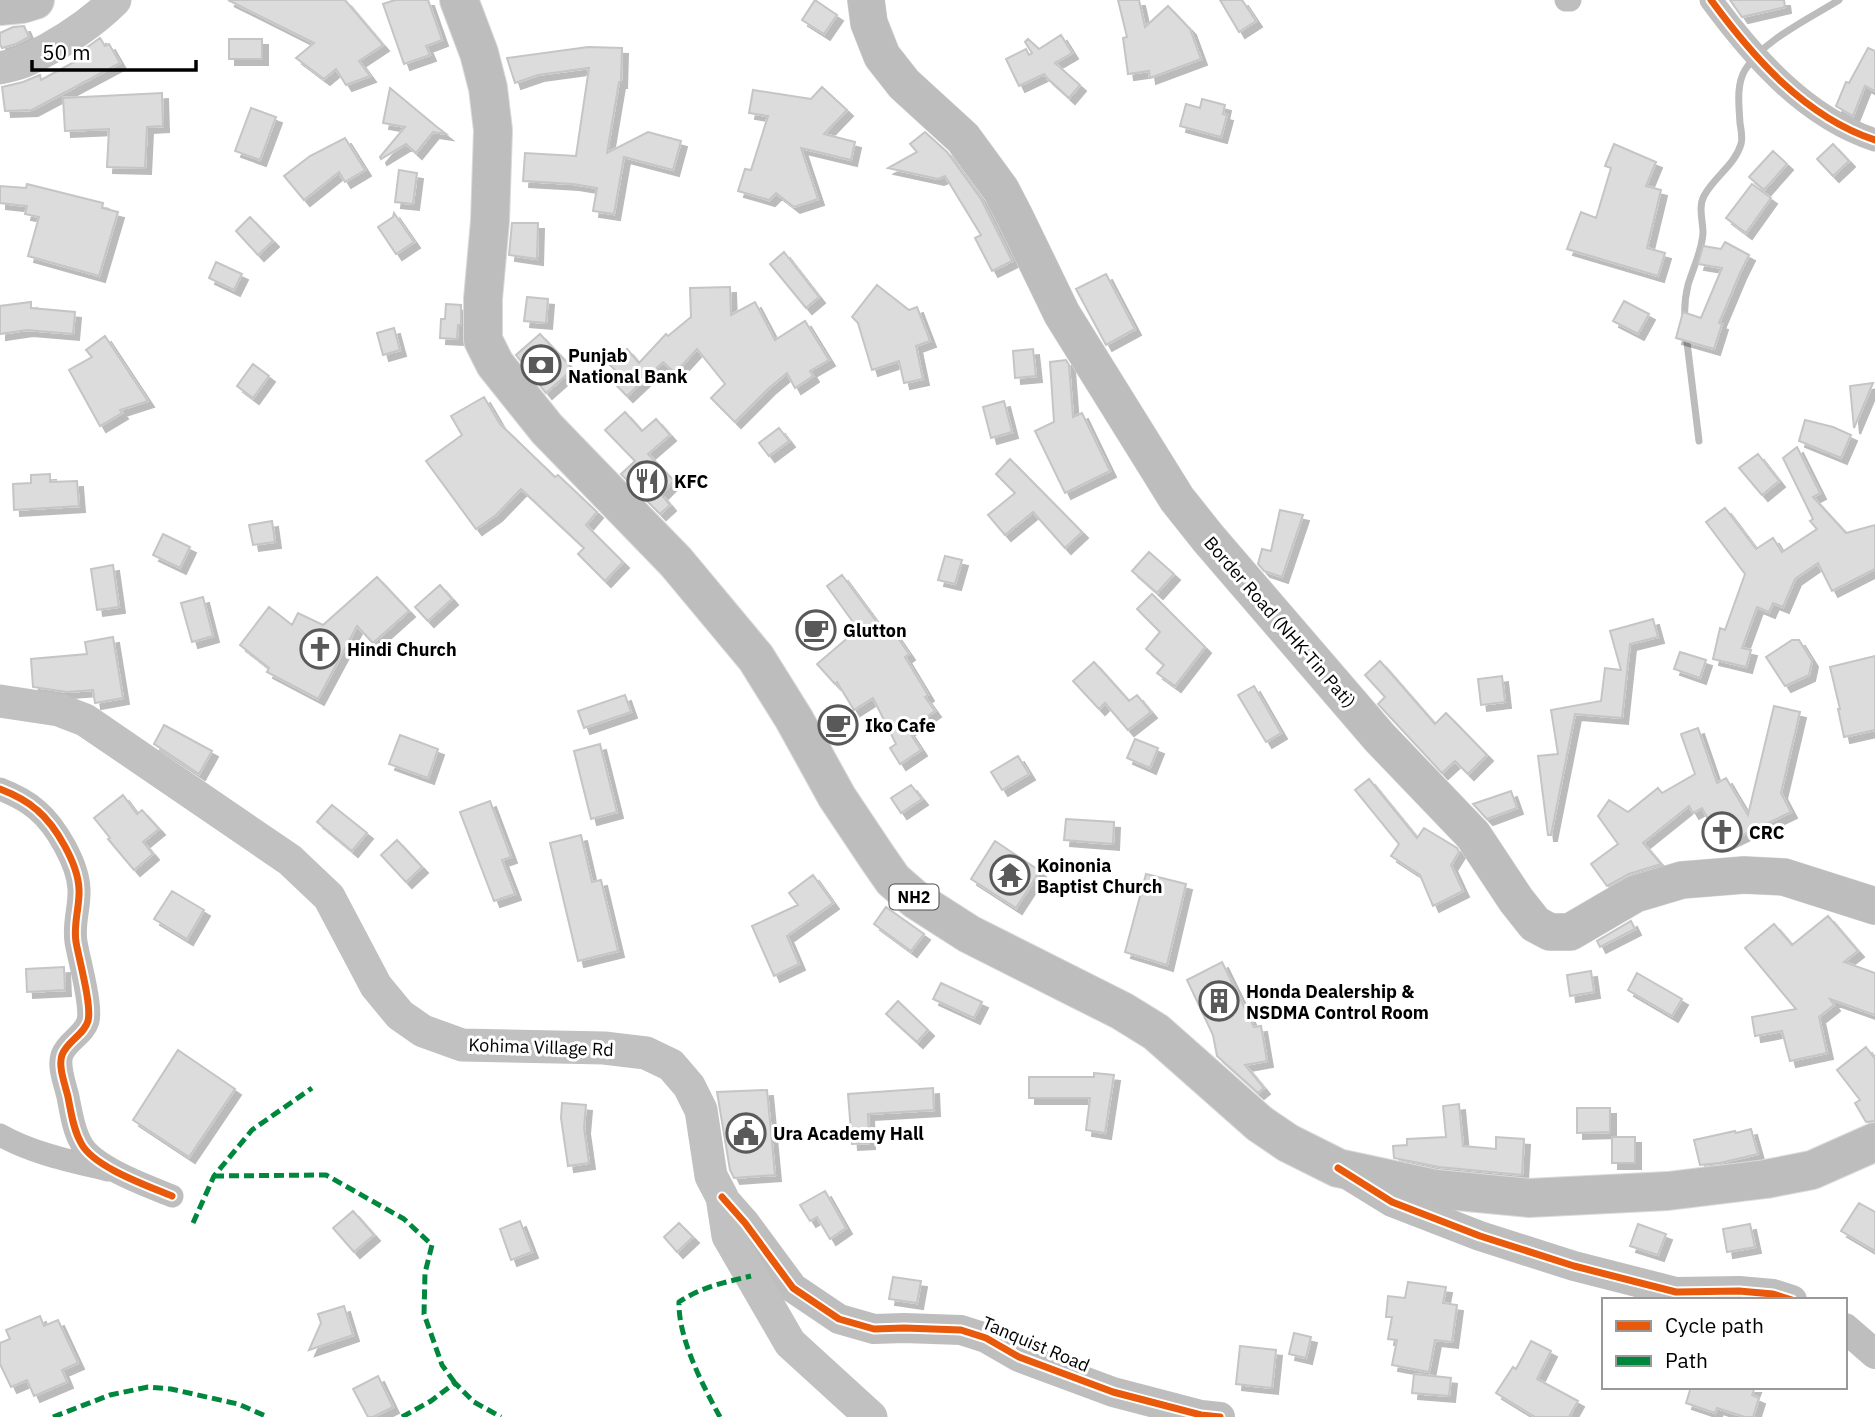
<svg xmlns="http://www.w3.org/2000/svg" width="1875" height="1417" viewBox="0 0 1875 1417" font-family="'IBM Plex Sans',sans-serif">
<defs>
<filter id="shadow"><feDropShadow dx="6" dy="6" stdDeviation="0" flood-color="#0004"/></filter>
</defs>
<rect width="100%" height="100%" fill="#fff"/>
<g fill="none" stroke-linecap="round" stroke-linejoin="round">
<path stroke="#bcbcbc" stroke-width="7" d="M1685,322C1684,309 1685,297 1688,285C1693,268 1702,251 1703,233C1703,221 1698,207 1704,196C1714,177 1735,165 1741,144C1743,138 1741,130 1740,123C1739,106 1736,85 1745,70C1762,41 1810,18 1839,0
M1686,334L1699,441"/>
</g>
<path fill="#dcdcdc" stroke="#c5c5c5" stroke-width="2" filter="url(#shadow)" d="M228,0H345L383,45L359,61L370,76L346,85L336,69L324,79L296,58L314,43Z
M395,0H428L442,40L426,46L430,55L404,64L383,4Z
M815,0L837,15L824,34L802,20Z
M1118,0H1139L1145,27L1168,6L1190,29L1201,59L1150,78L1149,71L1128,74L1123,38L1127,37Z
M1220,0H1242L1256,21L1239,32Z
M1730,0H1784L1785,7L1742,17Z
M24,26L29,37L16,44L2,48L0,44V33L13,27Z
M1061,35L1072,53L1055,63L1080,85L1069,98L1048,79L1044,74L1019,86L1006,59L1026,49L1029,55L1032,53L1025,42L1028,39L1039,49Z
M100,38L105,46L109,44L120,63L32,110L5,111L2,87L23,82L40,75L41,80L89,54L86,48Z
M229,39H262V59H229Z
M588,47L622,48L621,82H619L607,153L648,132L681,141L673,170L624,157L614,214L593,211L597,188L573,184L523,181L525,153L576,156L589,68L538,75L515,83L507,58Z
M1868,48L1875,51V91L1865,86L1853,116L1836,106L1846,82L1849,83Z
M822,87L847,110L824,134L855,142L851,160L801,148L818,199L794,207L776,193L769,200L738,191L745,169L751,170L768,116L749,113L753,90L811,99Z
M390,88L437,127L446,134L433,132L416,153L406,144L381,159L380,157L405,127L383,123Z
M162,93L163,126L147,127L145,168L107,167L109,129L65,131L63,98Z
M1202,99L1225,105L1223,114L1227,115L1221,137L1180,126L1186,104L1200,108Z
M251,108L276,117L260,160L235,151Z
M925,132L947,152L981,199L1012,261L992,271L975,238L981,235L945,176L938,179L888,168L917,152L910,144Z
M345,138L365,170L345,182L339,172L304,200L284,176L310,156Z
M1614,144L1656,162L1646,186L1661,190L1647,248L1665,253L1658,276L1567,249L1581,212L1596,218L1611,168L1605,166Z
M1833,144L1849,161L1833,176L1817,159Z
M1773,151L1787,164L1764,190L1749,177Z
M399,170L417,173L413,204L395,202Z
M27,184L103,203L102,208L118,212L99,276L28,256L39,217L25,214L27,206L0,203V186L26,188Z
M1752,184L1771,198L1746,233L1726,218Z
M394,213L414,242L396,254L378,227L393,217Z
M250,217L273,241L258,255L236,231Z
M512,223H538L537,259L509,255Z
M1725,242L1749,255L1740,273L1719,323L1722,324L1714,349L1676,338L1683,312L1701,318L1722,268L1698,264L1703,246L1721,249Z
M784,252L819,297L806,308L770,264Z
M216,262L242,274L234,290L209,278Z
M1106,274L1135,329L1106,345L1076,289Z
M877,285L909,310L917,307L930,341L916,346L923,379L904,383L899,361L872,370L858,323L852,317Z
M730,287L731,315L755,302L775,340L805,321L829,360L810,371L813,376L795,388L787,373L769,388L735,422L711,398L725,384L697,349L675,373L663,362L627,396L617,386L624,379L610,365L627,349L639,363L666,334L668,336L691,317L690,288Z
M527,297L548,299L546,323L524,321Z
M1624,301L1649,314L1638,334L1613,321Z
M31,302V308L75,312L73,334L27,330L0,334V306Z
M446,304L461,305V325H458L457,339L440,338L441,319H445Z
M394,328L400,350L383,355L377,333Z
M540,334L573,369L546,393L516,355Z
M105,336L148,401L120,410L122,413L100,426L69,370L92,357L86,350Z
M1033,349L1036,376L1015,378L1013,351Z
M1066,360L1069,365L1073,417L1082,413L1110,471L1065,493L1035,431L1054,422L1050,362Z
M253,364L269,376L253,398L237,386Z
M1873,383L1854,428L1850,386Z
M484,397L500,424L555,477L558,475L597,512L586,525L623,562L605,581L578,554L584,548L521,489L496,515L476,529L426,461L462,435L451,416Z
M1004,401L1012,432L991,438L983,407Z
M625,412L642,431L656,419L670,435L648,454L674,481L661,494L670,505L660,514L621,474L635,461L605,430Z
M1805,420L1833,427L1851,435L1841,458L1799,441Z
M779,428L789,441L769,456L759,443Z
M1797,447L1820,493L1813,497L1846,533L1875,525V569L1832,591L1818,563L1795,579L1783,607L1773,603L1769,612L1757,607L1742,648L1751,650L1746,667L1713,659L1720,628L1725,630L1745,574L1706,522L1725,508L1756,549L1773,538L1782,552L1817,529L1810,521L1813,519L1783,458Z
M1758,454L1779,481L1762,495L1739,468Z
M1010,459L1082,532L1065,548L1033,512L1005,535L988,515L1015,493L996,474Z
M50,474V482L77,481L79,506L14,510L13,484L31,483V475Z
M1280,510L1303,515L1282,577L1264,571L1258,564L1262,549L1271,551Z
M272,521L275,542L253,545L249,525Z
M163,534L190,547L180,568L153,555Z
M1149,552L1174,574L1157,593L1132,571Z
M945,556L962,560L955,584L938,580Z
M113,565L119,607L97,610L91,569Z
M842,575L885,633L891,628L909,654L905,657L928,695L925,697L935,711L908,730L921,750L900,764L890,748L896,744L873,698L854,710L837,682L835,684L817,664L858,629L827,586Z
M377,577L409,611L373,643L357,626L318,699L267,672L269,668L240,645L269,607L292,625L298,613L323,625Z
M440,585L452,599L428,621L415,607Z
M1152,594L1205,647L1175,686L1157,673L1164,665L1146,649L1160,632L1137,609Z
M203,597L213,636L192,642L181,603Z
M1653,619L1658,637L1630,644L1622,718L1575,714L1551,835H1548L1538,756L1558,754L1551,710L1601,701L1605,668L1621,670L1610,631Z
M113,637L123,698L95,703L93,690L67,692L33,687L31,659L87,654L85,642Z
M1792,640H1799L1812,661L1809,675L1785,686L1766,657Z
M1680,652L1706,660L1700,678L1674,669Z
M1875,656V730L1844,737L1838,709H1840L1830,667Z
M1380,661L1435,724L1446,713L1487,755L1468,774L1455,761L1442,773L1378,704L1385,697L1365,675Z
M1094,662L1129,701L1137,695L1151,712L1128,730L1105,703L1099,709L1073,681Z
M1502,676L1505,702L1481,705L1478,679Z
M1254,686L1281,733L1266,742L1238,695Z
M625,695L631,712L584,728L578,711Z
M1774,706L1800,712L1781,793L1791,812L1722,845L1702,808L1693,813L1689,806L1643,843L1661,864L1629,874L1607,886L1591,864L1618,844L1598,816L1609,800L1628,812L1658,788L1662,793L1695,774L1681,734L1698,728L1717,783L1726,778L1748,815Z
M164,725L212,751L199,774L154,744Z
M400,735L438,749L428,778L389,764Z
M1135,739L1158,748L1150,768L1127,758Z
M600,744L617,812L591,819L574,751Z
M1018,756L1029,774L1002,790L991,772Z
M1369,779L1417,838L1424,828L1457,848L1459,852L1451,865L1463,891L1433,906L1420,875L1391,856L1399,844L1355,790Z
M911,785L922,799L901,813L891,798Z
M1511,791L1517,808L1487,819L1473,804Z
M123,795L137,814L142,810L159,829L143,842L153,854L134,870L108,839L110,838L94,818Z
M490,801L511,857L502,860L515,894L494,901L460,812Z
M332,805L367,833L352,851L317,822Z
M1066,819L1114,822L1113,844L1064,840Z
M581,835L592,882L601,880L618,951L578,961L550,843Z
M397,840L422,867L406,882L381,855Z
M995,841L1040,871L1016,908L971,879Z
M1146,874L1186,884L1167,965L1125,952Z
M813,875L833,903L787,936L799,964L774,976L752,926L798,905L789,893Z
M172,891L204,910L187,939L154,919Z
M886,907L924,934L911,951L874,924Z
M1828,916L1858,951L1844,962L1875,973V1015L1830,999L1834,1005L1819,1017L1827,1053L1790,1061L1782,1031L1755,1036L1752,1017L1796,1009L1745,948L1774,924L1792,945Z
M1631,921L1635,929L1600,947L1597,941Z
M1222,962L1254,1027L1261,1026L1267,1061L1245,1065L1264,1088L1258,1093L1217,1056L1213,1035L1187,980Z
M64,967L65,990L27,992L26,969Z
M1591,971L1594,992L1570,996L1567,975Z
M1637,973L1682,999L1672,1016L1628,990Z
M941,983L982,1002L974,1018L933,999Z
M898,1001L928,1030L917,1042L886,1014Z
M1866,1047L1875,1059V1121L1866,1122L1855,1103L1860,1100L1837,1070Z
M178,1050L235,1089L189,1157L133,1120Z
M1094,1073L1114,1075L1105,1133L1086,1130L1090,1098H1029V1077H1094Z
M933,1088L934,1110L868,1114L869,1143L852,1144L848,1094Z
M767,1090L775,1175L734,1178L730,1170L717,1092Z
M562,1103L586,1105L584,1128L589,1163L568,1166L561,1118Z
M1459,1104L1463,1146L1496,1149V1137L1524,1139L1522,1175L1439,1167L1394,1158L1393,1146L1407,1145V1139L1446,1137L1443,1106Z
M1577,1108H1610V1132L1577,1133Z
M1751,1129L1758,1154L1720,1163L1700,1165L1694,1140L1735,1131L1736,1133Z
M1612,1137H1635V1163H1612Z
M825,1191L846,1228L830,1239L817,1217L810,1221L800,1205Z
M1859,1203L1875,1212V1251L1841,1231Z
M353,1211L374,1235L354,1252L333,1228Z
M520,1221L532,1252L511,1260L500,1229Z
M679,1223L693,1237L677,1252L664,1237Z
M1638,1224L1666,1234L1658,1255L1630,1246Z
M1750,1224L1755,1247L1727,1252L1723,1229Z
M893,1277L921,1281L917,1303L889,1299Z
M1408,1282L1446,1287L1443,1303L1457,1305L1452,1342L1435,1340L1429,1372L1392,1365L1397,1340L1388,1339L1392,1317H1386L1388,1296L1405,1298Z
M344,1306L353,1335L309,1350L321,1323L318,1314Z
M40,1316L44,1326L58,1320L78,1363L62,1370L67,1382L34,1396L27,1380L11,1387L0,1364V1343L10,1339L6,1330Z
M1294,1333L1311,1337L1306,1358L1289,1354Z
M1531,1341L1551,1351L1537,1379L1578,1401L1569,1417H1535L1496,1393L1513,1367L1516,1369Z
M1240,1346L1276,1350L1272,1388L1236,1384Z
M1414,1374L1451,1378L1449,1396L1412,1393Z
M378,1376L393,1407L373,1417H368L353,1389Z
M1691,1387H1755L1752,1395L1759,1398L1753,1417H1745L1717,1408L1715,1413L1686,1403Z"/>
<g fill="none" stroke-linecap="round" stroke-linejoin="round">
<g stroke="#dbdbdb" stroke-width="38">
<path id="primary" d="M866,0L869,23L882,56L904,84L963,138L1001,190L1015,217L1062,314L1177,499L1208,538L1380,738L1473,835L1516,900L1535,924L1550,932H1570L1635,894L1682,880L1744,875L1784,877L1875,906"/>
</g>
<g stroke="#dbdbdb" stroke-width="40">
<path id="trunk" d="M459,0L479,53L488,88L493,130L490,221L483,299V340L495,364L547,429L676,562L756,658L794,719L837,797L877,857L893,880L916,900L969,934L1122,1011L1156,1032L1260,1124L1288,1143L1338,1168L1436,1189L1529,1198L1668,1191L1766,1179L1812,1170L1875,1142
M0,6L22,4L35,0"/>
</g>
<path stroke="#bebebe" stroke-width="23" d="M1566,0H1570
M1711,0C1753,57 1805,117 1875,140
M0,789C13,794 27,801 37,810C56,826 78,864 79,889C80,907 73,923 76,942C79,960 92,1005 88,1021C84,1035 67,1041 62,1055C58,1067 65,1084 68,1097C71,1112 73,1129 81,1143C93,1167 148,1186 172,1196
M0,1135C34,1154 71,1161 108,1170"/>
<path stroke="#bebebe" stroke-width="30" d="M1353,1178L1392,1202L1480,1236L1574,1266L1676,1292L1739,1291L1773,1294L1792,1300
M722,1197L745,1223L793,1288L839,1319L874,1329L904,1328L961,1330L986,1338L1019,1357L1113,1392L1201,1415L1220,1417
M1845,1328L1875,1354"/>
<path stroke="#c1c1c1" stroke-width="33" d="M0,68C9,66 19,64 27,60C58,45 91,24 115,0
M0,701L59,710L85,720L290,860L329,897L376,986L400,1015L423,1031L462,1045L604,1048L646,1053L671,1065L689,1086L701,1110L711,1176L722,1197L728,1236L790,1343L871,1417"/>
<use href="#primary" stroke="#bdbdbd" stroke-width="37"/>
<use href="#trunk" stroke="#bdbdbd" stroke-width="38"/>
<path stroke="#00873e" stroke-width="5" stroke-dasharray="10 5" stroke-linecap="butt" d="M214,1176L326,1175L404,1219L432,1245L425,1273L424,1314L442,1365L455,1383
M193,1223L214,1176L252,1130L312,1088
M53,1417L110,1395L148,1387L171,1389L238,1404L268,1417
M402,1417L431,1401L455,1383L474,1402L501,1417
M720,1417C703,1386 678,1338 679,1302C701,1287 726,1282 751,1276"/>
<g stroke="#fff" stroke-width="11">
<path id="cycleway" d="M1711,0C1753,57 1805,117 1875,140
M0,789C13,794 27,801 37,810C56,826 78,864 79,889C80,907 73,923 76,942C79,960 92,1005 88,1021C84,1035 67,1041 62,1055C58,1067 65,1084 68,1097C71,1112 73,1129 81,1143C93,1167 148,1186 172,1196
M1338,1168L1392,1202L1480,1236L1574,1266L1676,1292L1739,1291L1773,1294L1792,1300
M722,1197L745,1223L793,1288L839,1319L874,1329L904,1328L961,1330L986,1338L1019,1357L1113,1392L1201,1415L1220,1417"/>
</g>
<use href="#cycleway" stroke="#e8590c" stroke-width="7"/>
</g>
<defs>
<g id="bank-ring" transform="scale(2.0125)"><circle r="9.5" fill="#fff" stroke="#595959" stroke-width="1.5"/><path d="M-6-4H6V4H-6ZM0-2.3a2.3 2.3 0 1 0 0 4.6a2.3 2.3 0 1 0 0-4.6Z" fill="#595959"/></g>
<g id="restaurant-ring" transform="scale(2.0125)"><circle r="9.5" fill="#fff" stroke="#595959" stroke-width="1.5"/><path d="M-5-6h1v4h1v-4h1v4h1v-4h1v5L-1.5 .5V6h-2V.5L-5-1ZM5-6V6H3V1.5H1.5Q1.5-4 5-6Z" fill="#595959"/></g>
<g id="cafe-ring" transform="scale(2.0125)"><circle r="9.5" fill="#fff" stroke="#595959" stroke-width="1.5"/><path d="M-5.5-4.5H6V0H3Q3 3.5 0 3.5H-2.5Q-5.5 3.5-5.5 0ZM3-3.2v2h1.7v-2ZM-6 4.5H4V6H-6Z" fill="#595959"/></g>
<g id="church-ring" transform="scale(2.0125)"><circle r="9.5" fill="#fff" stroke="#595959" stroke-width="1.5"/><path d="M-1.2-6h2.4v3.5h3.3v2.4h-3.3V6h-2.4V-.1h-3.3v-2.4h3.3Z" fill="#595959"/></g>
<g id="temple-ring" transform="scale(2.0125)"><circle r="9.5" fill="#fff" stroke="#595959" stroke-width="1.5"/><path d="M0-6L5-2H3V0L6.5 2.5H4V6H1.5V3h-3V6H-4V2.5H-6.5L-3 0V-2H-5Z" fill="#595959"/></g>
<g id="building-ring" transform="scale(2.0125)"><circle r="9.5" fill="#fff" stroke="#595959" stroke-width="1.5"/><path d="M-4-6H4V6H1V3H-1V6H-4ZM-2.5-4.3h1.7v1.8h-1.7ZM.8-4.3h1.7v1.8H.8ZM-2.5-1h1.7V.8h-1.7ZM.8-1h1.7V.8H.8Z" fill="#595959"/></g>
<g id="civic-ring" transform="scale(2.0125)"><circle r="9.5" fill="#fff" stroke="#595959" stroke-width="1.5"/><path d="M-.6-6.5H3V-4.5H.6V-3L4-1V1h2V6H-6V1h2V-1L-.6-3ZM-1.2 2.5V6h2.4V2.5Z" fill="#595959"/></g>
</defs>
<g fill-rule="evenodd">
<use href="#bank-ring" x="541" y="365"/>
<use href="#restaurant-ring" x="647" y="481"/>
<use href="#cafe-ring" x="816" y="630"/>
<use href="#church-ring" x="320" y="649"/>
<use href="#cafe-ring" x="838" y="725"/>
<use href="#church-ring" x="1722" y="832"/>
<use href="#temple-ring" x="1010" y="875"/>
<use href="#building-ring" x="1219" y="1001"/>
<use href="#civic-ring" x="746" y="1133"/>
</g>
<g text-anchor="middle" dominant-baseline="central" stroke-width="6" stroke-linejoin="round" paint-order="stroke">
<rect fill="#fff" stroke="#4c4c4c" stroke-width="2" x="889.5" y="884.5" width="49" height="25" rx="5"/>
<g font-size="16" font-weight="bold" fill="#000">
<text x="914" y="897">NH2</text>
</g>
<g font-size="18" font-weight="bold" fill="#000" stroke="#fff" text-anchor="start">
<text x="568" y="355">Punjab<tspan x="568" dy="21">National Bank</tspan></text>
<text x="674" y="481">KFC</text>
<text x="843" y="630">Glutton</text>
<text x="347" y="649">Hindi Church</text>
<text x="865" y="725">Iko Cafe</text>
<text x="1749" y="832">CRC</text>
<text x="1037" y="865">Koinonia<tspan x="1037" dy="21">Baptist Church</tspan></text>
<text x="1246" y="991">Honda Dealership &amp;<tspan x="1246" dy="21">NSDMA Control Room</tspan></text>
<text x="773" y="1133">Ura Academy Hall</text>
</g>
<g font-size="18" fill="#000" stroke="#fff">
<text transform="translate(1280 622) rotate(49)">Border Road (NHK-Tin Pati)</text>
<text transform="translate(541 1047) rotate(2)">Kohima Village Rd</text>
<text transform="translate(1036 1344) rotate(23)">Tanquist Road</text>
</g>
</g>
<rect x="1602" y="1298" width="245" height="91" fill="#ffffff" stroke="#999999" stroke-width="2"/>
<rect x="1616" y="1321" width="35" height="10" fill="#e8590c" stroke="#999999" stroke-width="2"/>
<text x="1665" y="1333" font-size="21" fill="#000000">Cycle path</text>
<rect x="1616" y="1356" width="35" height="10" fill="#00873e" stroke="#999999" stroke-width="2"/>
<text x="1665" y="1368" font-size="21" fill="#000000">Path</text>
<path d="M32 60v10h164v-10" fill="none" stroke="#000000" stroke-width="3.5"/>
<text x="42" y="60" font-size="21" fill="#000000" stroke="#ffffff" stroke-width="5" paint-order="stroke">50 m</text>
</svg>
